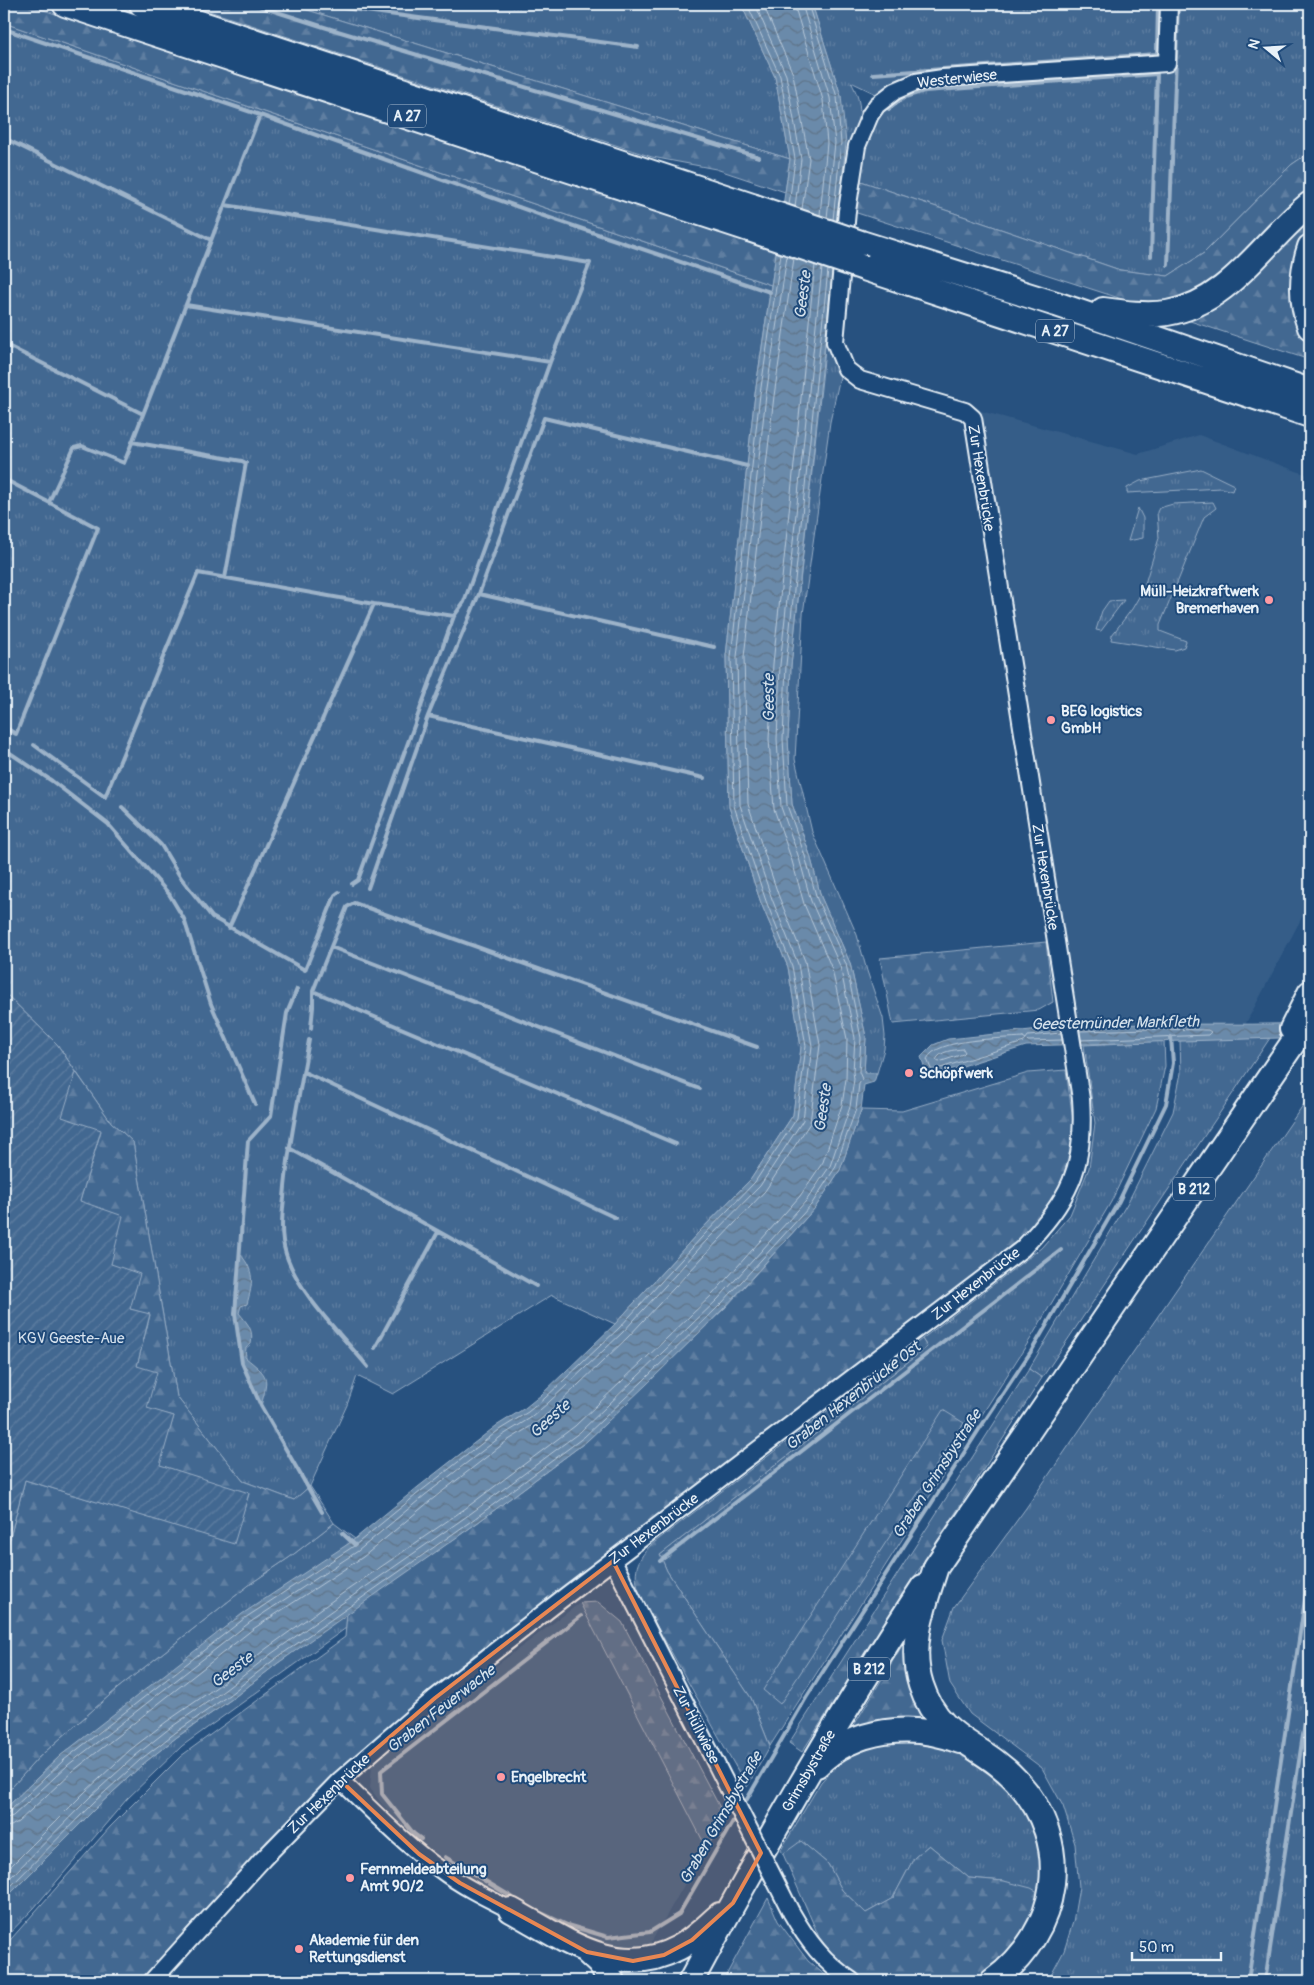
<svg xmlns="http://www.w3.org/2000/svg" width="1314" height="1985" viewBox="0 0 1314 1985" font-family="Pangolin,sans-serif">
<defs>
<pattern id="grass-tufts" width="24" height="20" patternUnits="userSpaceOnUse" patternTransform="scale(1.25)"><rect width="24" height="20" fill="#436891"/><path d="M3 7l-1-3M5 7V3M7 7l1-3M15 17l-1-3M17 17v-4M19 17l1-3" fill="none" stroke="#5e7ea1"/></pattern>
<pattern id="forest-firs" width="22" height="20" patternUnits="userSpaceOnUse" patternTransform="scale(1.25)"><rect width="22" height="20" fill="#436891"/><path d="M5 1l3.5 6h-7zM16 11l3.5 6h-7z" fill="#5e7ea1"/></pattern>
<pattern id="garden-furrows" width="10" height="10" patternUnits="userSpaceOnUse" patternTransform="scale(1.25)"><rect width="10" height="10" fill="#436891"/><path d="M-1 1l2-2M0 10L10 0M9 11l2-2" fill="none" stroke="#5e7ea1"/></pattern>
<pattern id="water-waves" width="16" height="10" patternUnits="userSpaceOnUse" patternTransform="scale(1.25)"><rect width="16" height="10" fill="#6b8aaa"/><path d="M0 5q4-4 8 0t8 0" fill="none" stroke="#5e7388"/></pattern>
</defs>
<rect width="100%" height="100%" fill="#27517f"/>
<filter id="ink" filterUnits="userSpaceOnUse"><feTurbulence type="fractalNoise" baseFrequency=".02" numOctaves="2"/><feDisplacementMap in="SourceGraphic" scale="10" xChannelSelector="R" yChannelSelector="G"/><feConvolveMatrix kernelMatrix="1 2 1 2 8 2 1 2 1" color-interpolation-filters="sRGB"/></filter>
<g filter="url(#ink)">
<path fill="#355d88" d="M981,411L1138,454L1199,435L1310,476V902L1245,1025L1150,1024L1079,1026L1011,629Z
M580,1603L706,1847L646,1951L609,1953L570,1936L473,1880L410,1834L381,1803L370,1788L372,1766L406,1733Z"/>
<path fill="url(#grass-tufts)" stroke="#96acc4" d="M288,4H741L775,77L790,159Z
M812,4H1310V152L1291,165L1204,253L1168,276L1120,270L858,180L861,153L889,89L876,94L851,82C864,105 861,121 852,145L841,372L830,422L803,614L795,759L812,832L857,935L867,971L883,1018L885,1036L884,1049L877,1073L864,1074L866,1037L850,963L821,897L810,855L792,804L788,739L791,666L824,360L841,96Z
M4,23L771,285L755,394L726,656L729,807L761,903L788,967L801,1047L793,1115L751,1179L698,1233L615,1324L552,1295L393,1394L357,1376L347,1405L310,1486L294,1500L243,1481L177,1397L133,1142L111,1122L57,1044L4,992Z
M1201,469L1234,485L1232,491L1221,488L1127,493V488L1140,481Z
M1213,502L1216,508L1204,517L1160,625V631L1186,641L1184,647L1175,650L1111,640L1112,635L1132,609L1143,590L1159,538L1157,512L1159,508L1173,504Z
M1138,508L1143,518V538L1128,541Z
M1124,600L1101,631L1096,630L1102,611L1109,601Z
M1270,1038L1042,1378L1029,1369L1128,1202L1173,1112L1181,1073L1180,1040Z
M1164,1041L1165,1066L1156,1108L1111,1202L1031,1338L770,1746L751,1698L667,1571L660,1555L927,1347L922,1339L1041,1248L1070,1215L1089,1168L1095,1123L1084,1045Z
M1310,1095V1981H1048L1064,1951L1073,1922L1079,1887L1075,1844L1063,1806L1042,1768L970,1714L950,1684L942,1640L954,1607L1026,1508Z
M334,1523L355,1539L60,1756L4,1810V1796L38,1758L118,1688L253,1582L290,1557Z
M347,1613L346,1628L182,1746L127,1799L34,1908L4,1939V1900L98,1806L143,1764L177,1737L232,1699L278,1663Z
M937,1741L995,1771L1037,1821L1045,1896L1004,1881L969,1878L929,1845L914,1858L893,1898L866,1913L842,1890L828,1864L802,1842L783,1854L781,1850L821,1782L845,1756L873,1742Z"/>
<path fill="url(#forest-firs)" stroke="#96acc4" d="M4,4H25L777,250L771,285L4,23Z
M188,4H288L790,159L785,192L716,169L652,157Z
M1310,152V360L854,212L858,180L1120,270L1168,276L1204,253L1291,165Z
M1046,942L1053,1002L1039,1010L893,1024L880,958Z
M1066,1070L1074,1127L1071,1161L1060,1194L1017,1242L431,1692L179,1941L143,1981H4V1947L110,1827L181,1756L345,1637L347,1613L477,1523L587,1441L726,1307L815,1208L840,1170L861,1110L902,1111L1028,1073Z
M76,1072L111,1122L133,1142L177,1397L243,1481L294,1500L310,1486L334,1523L290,1557L253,1582L118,1688L38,1758L4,1796V1561L25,1480L233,1543L249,1494L159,1465L174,1416L147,1409L137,1366L150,1315L130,1309L111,1264L80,1201L101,1131L61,1117Z
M922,1339L927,1347L660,1555L667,1571L751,1698L770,1746L747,1787L641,1598C633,1575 634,1563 651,1545Z
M1029,1369L1042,1378L802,1752L789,1743Z
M943,1410L964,1423L780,1704L763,1690Z
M598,1602L622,1622L726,1819L706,1847L580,1603Z
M912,1629L941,1729L844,1742Z
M801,1841L828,1864L842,1890L866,1913L893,1898L914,1858L929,1845L969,1878L1004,1881L1031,1888L1045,1896L1004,1965L981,1981H863L838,1961L819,1937L783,1854Z
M768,1898L778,1921L808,1961L832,1981H723Z"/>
<path fill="url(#garden-furrows)" stroke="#96acc4" d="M4,992L57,1044L76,1072L62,1117L101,1130L80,1201L123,1216L111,1264L140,1274L130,1309L150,1314L137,1366L157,1372L147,1408L174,1416L160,1465L249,1493L234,1544L25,1480L4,1561Z"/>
<path fill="url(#water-waves)" stroke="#9db3c9" d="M741,4H812L841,96L846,143L791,666L788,739L792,804L810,855L821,897L850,963L866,1037L864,1073H877L874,1082L864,1085L861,1110L840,1170L815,1208L726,1306L646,1385L587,1441L477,1523L278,1663L232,1699L177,1737L143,1764L98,1806L4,1900V1810L60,1756L242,1614L351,1542L418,1487L496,1426L525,1408L541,1395L615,1324L698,1233L751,1179L793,1115L801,1047L788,967L761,903L729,807L726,656L755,394L790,159L775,77Z
M1310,1023V1037L1026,1046L928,1077L921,1057L933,1045L948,1039C992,1035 1037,1028 1081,1026C1157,1022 1234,1026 1310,1023Z
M240,1254C255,1271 253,1283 247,1304L241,1306L239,1313C248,1324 254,1330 251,1344L246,1348L245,1357C269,1377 269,1375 261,1406L242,1363L235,1314Z"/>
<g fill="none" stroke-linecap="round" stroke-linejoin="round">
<path stroke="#b6c8d9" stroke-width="1" d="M747,4L780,76L795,159L789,205
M755,4L786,75L801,159L795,207
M763,4L793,74L809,159L802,209
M794,4L823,100L827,143L820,215
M802,4L830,98L835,143L827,218
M808,4L837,97L841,143L833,220
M1080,1031L1150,1029L1208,1030L1211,1032L1208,1035L1081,1040
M1061,1033L1028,1036L1026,1039L1028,1041L1062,1040
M1023,1037L1026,1039L1024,1042L934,1070L931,1069L927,1059C937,1038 1001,1039 1023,1037Z
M963,1049L965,1052L963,1054L939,1062L936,1060C940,1051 953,1050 963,1049Z
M4,1813L9,1812L64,1760L245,1618L354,1546L421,1491L499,1430L528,1412L544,1399L619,1328L702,1237L755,1182L797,1118L806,1046L792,966L766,901L734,806L731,657L760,394L781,254
M4,1819L13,1816L68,1765L249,1623L358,1551L425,1495L503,1435L532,1417L548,1403L623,1332L706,1241L760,1186L803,1120L812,1046L798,964L772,899L740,805L737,657L766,395L787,256
M4,1827L11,1826L18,1822L73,1771L253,1629L363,1557L430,1501L507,1441L536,1423L553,1409L628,1337L765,1191L810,1123L820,1045L805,961L779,897L748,804L744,657L774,396L794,258
M4,1873L85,1792L130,1750L166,1722L221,1684L267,1648L336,1598L466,1508L575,1426L713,1294L800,1196L823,1162L842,1105L846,1079L847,1039L832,969L804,904L792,861L774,809L769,739L773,664L815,265
M4,1884L90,1797L135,1756L170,1728L225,1690L271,1654L341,1604L470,1514L580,1432L718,1299L806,1201L830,1166L850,1107L854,1079L853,1072L855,1038L840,966L811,901L799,858L781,807L777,739L780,665L822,268
M4,1893L94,1802L140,1760L175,1733L229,1695L275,1659L474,1519L584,1437L643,1381L722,1303L811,1205L835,1168L856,1109L859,1084L862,1079L859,1072L861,1038L846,964L817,899L805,856L787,805L783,739L786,665L828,270"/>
<path stroke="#9db3c9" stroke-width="4" d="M252,4L324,27L759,157
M313,4L638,47
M4,29L260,115L541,215L770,292
M873,74L1157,54L1158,4
M889,109L905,97L924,91L1157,74L1151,256
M4,138L211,240
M225,205L590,263L550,362L464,602L454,616L358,880L352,884
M1168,265L1178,4
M186,305L550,362
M4,344L143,414
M132,442L242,461L246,463L225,578
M4,479L98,528L16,734L4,727
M49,502L74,448L82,446L124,463L260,115
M479,594L714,647
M428,716L704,778
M34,745L105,797L198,573L374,604L454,616
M4,749L52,781L108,824L169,894L184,919L211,1004L255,1104
M122,807L161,845L181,878L212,917L305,970L335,895L339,892
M368,888L428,716L479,594L544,418L747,466
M229,928L374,604
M331,947L700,1089
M297,989L287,1013L271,1116L248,1141L235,1314L242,1363L261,1406L322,1512
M313,991L676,1144
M311,1028L313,1007V991L347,907L354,903L757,1047
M309,1040C300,1093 288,1145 284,1198C282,1216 280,1236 286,1254C299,1295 341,1334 368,1367
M304,1072L616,1218
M289,1148L536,1286
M375,1348L438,1232
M342,1533L355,1545
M660,1561L1061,1250
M743,1806L806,1698L980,1428L1032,1350L1119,1201L1166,1104L1173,1063L1171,1037
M421,1839L414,1834L382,1794L381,1771L581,1616
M445,1857L512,1897
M535,1910L567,1925L608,1937L650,1932L679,1914L736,1816
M1248,1981L1310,1566
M1265,1981L1310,1690"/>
<g stroke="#e8f1f8" stroke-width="20">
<path id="minor" d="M613,1561L709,1750
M340,1780C373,1811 404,1844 441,1870C462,1886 487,1898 511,1910
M791,1912C807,1940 824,1963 852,1981
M152,1981L263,1859L340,1780L435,1698L567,1595L1022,1249C1069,1200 1086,1168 1081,1099L973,418L965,411L860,380L846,369L835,342L847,211L857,146L870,115L877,105L895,91L916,82L943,78L1167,63L1169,4"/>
</g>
<g stroke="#e8f1f8" stroke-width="28">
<path id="highway" d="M65,4L749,229
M142,4L752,206
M861,243L1056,304L1310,391
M1310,247C1301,274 1300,300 1310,327
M864,268L1310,415
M1103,310C1124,313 1146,316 1167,313C1230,303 1264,240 1310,204
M1292,1029L1310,993
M817,1765C855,1728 912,1722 960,1741
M511,1910C564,1939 617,1981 678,1948C694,1940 707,1926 720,1915
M587,1952L599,1963L612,1981
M691,1981C763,1847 839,1715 923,1587
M993,1981C1060,1932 1075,1843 1016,1780C982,1743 939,1741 921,1685C908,1645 924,1605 936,1567L1310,1018"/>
</g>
<use href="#minor" stroke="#1f4a7a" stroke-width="16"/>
<use href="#highway" stroke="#1f4a7a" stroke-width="24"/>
<g stroke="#e8f1f8" stroke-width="20" stroke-linecap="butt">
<path id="minor-bridge" d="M709,1750L791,1912"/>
</g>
<g stroke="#e8f1f8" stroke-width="28" stroke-linecap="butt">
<path id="highway-bridge" d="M752,206L861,243
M749,229L864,268"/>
</g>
<use href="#minor-bridge" stroke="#1f4a7a" stroke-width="16"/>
<use href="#highway-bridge" stroke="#1f4a7a" stroke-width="24"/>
</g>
</g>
<path fill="#e88753" fill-opacity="0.2" stroke="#e88753" stroke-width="4" stroke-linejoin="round" d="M613,1561L761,1853L733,1903L692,1940L664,1955L633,1961L587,1952L460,1883L419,1854L340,1780L435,1698Z"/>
<g fill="#ff9aa2" stroke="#1f4a7a" stroke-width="2">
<circle cx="1269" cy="600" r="5"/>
<circle cx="1051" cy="720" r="5"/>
<circle cx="909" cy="1073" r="5"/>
<circle cx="501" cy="1777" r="5"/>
<circle cx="350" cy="1878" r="5"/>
<circle cx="299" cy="1949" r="5"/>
</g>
<g text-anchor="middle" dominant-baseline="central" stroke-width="4" stroke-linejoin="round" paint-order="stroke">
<g fill="#1f4a7a" stroke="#acbfd2" stroke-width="1">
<rect x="388" y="104.5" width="38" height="23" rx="4"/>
<rect x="1036" y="319.5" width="38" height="23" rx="4"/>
<rect x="1173" y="1177.5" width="42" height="23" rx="4"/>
<rect x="848" y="1657.5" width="42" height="23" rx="4"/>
</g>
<g font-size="14" font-weight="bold" fill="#e8f1f8">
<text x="407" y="116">A 27</text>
<text x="1055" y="331">A 27</text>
<text x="1194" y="1189">B 212</text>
<text x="869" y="1669">B 212</text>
</g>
<g font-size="15" fill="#e8f1f8" stroke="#1f4a7a">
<text transform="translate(957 79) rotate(-6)">Westerwiese</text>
<text transform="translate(981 478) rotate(81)">Zur Hexenbrücke</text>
<text transform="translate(1045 877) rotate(81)">Zur Hexenbrücke</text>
<text transform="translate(976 1284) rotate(-38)">Zur Hexenbrücke</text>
<text transform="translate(654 1529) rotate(-37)">Zur Hexenbrücke</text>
<text transform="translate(696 1725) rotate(63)">Zur Hüllwiese</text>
<text transform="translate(809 1771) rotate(-60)">Grimsbystraße</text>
<text transform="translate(329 1794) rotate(-44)">Zur Hexenbrücke</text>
</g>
<g font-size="15" font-weight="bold" fill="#e8f1f8" stroke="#1f4a7a" text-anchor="start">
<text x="1259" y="591" text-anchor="end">Müll-Heizkraftwerk<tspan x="1259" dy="17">Bremerhaven</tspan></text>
<text x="1061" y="711">BEG logistics<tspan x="1061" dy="17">GmbH</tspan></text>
<text x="919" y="1073">Schöpfwerk</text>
<text x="511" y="1777">Engelbrecht</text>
<text x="360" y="1869">Fernmeldeabteilung<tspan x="360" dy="17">Amt 90/2</tspan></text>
<text x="309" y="1940">Akademie für den<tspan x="309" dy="17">Rettungsdienst</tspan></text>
</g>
<g font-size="15" fill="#d8e3ee" stroke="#1f4a7a">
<text x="71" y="1338">KGV Geeste-Aue</text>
</g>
<g font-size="16" font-style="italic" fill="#d5e2ec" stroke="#1f4a7a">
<text transform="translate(803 295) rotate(-83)">Geeste</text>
<text transform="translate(769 698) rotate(-90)">Geeste</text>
<text transform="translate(1115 1023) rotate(-1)">Geestemünder Markfleth</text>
<text transform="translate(823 1108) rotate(-82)">Geeste</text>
<text transform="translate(853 1396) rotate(-38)">Graben Hexenbrücke Ost</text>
<text transform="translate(550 1419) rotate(-42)">Geeste</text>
<text transform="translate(937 1474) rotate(-57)">Graben Grimsbystraße</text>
<text transform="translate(232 1670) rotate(-37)">Geeste</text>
<text transform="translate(441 1709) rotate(-38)">Graben Feuerwache</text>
<text transform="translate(721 1818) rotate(-60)">Graben Grimsbystraße</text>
</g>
</g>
<rect width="1314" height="1985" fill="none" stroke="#1f4a7a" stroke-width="20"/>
<rect x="10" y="10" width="1294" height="1965" fill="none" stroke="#e8f1f8" stroke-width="2" filter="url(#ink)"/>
<g transform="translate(1266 48) rotate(288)" stroke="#1f4a7a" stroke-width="4" paint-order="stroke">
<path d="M0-4L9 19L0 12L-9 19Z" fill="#e8f1f8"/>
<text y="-8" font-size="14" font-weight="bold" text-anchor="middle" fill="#e8f1f8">N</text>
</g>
<path d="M1132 1952v8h89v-8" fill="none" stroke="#e8f1f8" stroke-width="2.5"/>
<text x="1139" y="1952" font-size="15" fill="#e8f1f8" stroke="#1f4a7a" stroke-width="4" paint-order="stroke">50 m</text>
</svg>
